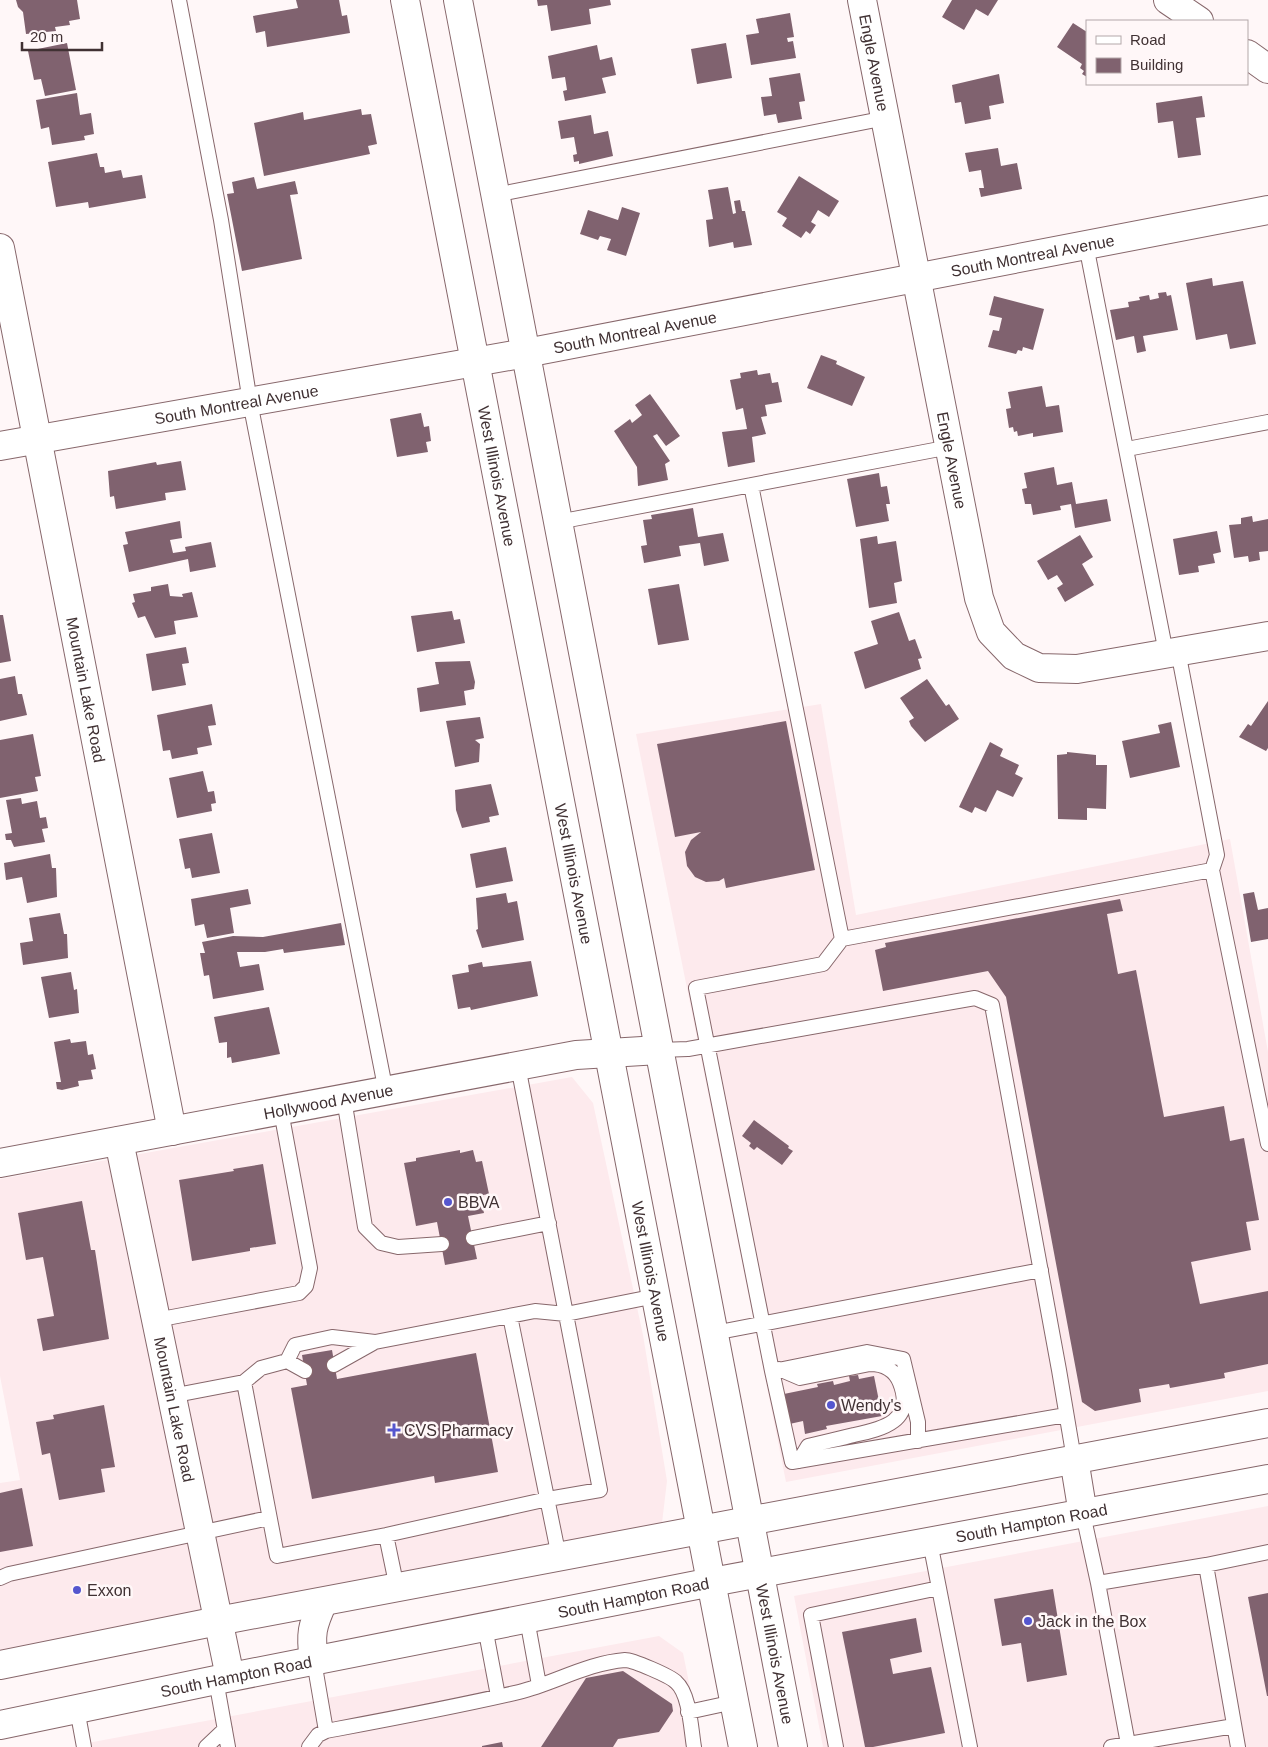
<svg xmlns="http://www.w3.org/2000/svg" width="1268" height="1747" viewBox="0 0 1268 1747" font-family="Helvetica,sans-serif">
<rect width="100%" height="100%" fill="#fff7f8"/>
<path fill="#fdeaed" d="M821,704L856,915L1230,839L1268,1052V1391L786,1482L636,734Z
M572,1077L593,1103L643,1335L667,1481L662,1523L0,1655V1483L20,1480L0,1376V1179Z
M1268,1506V1747H823L794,1596Z
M659,1636L683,1653L702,1747H78L77,1745Z"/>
<path fill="#80626f" d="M16,0H77L80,19L69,21L70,25L55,27L56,31L26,34L23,12L18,7Z
M296,0H339L342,16L347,15L350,33L267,47L265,31L256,33L253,16L298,8Z
M537,0H610L611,5L589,9L591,24L551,31L547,5L538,6Z
M952,0H998L988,16L976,9L964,30L942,17Z
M790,13L794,37L787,38L788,42L793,41L796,58L751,65L746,35L759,33L756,19Z
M1073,23L1087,32V77L1082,74L1084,71L1080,68L1082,64L1057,47Z
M67,43L76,90L45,96L41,79L34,80L28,51Z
M726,43L732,78L697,84L691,49Z
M597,45L600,60L612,57L616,75L602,78L606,93L565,101L563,91L567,90L565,77L552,79L548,56Z
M800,73L805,101L799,102L802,119L778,123L776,114L764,116L761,97L772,96L769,78Z
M999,74L1004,103L989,106L991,119L965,124L961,102L955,103L952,85Z
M77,93L80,115L91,113L94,134L84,136L85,140L52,145L49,127L41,129L36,100Z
M1202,96L1205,117L1196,118L1201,155L1178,158L1173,121L1158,123L1156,103Z
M361,109L362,115L371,114L377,144L368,146L370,154L264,176L254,123L303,112L304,120Z
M591,115L594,134L608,131L613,156L579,164V161L574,162L573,155L577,154L574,137L561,139L558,121Z
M998,148L1001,166L1017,163L1022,189L981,197L979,188H984L981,170L969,172L965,153Z
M97,153L100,167H104L105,173L121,170L123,178L142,175L146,198L89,208L88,202L56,207L48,162Z
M799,176L839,201L829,217L818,210L811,222L816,225L810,234L806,231L801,238L782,226L787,218L777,212Z
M254,177L257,189L295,181L298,194L290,195L302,259L242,271L227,194L234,193L232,182Z
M728,187L733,214L736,213L734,201L740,200L742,211H745L752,245L734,248L733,242L709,247L706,220L713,219L708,190Z
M622,207L640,213L626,256L607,250L611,239L600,236L598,240L580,234L588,210L618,220Z
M1212,278L1213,286L1243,281L1256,344L1230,349L1227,334L1196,340L1186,283Z
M1166,292L1167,296L1171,295L1178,330L1143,336L1146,351L1137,353L1134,336L1116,340L1110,310L1129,307L1128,302L1140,300L1139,297L1149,295L1150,300L1159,298L1158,293Z
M994,296L1044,309L1033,350L1023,347L1022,351L1018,350L1016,354L988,347L993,330L999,331L1002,318L989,315Z
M821,355L837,361L836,364L865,377L852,406L807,388Z
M757,370L758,375L770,373L772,383L778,382L782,402L765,405L767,416L761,417L766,434L752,437L755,462L728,467L722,432L747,429L743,408L736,410L730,380L741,378L740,373Z
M1042,386L1046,407L1059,405L1063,432L1033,437V433L1018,436L1017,431L1014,432L1013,427L1009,428L1006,409L1011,408L1008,392Z
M650,394L680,436L666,446L657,434L653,436L670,461L665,464L668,480L638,486L637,467L614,431L630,419L632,423L642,415L635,405Z
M421,413L424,427L429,426L431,441L426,442L428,452L397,457L390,419Z
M181,461L186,490L165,493L166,500L116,509L114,496L110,497L108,471L156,462L157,465Z
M1054,467L1057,485L1072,482L1076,504L1107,499L1111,521L1075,528L1071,504L1060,506L1061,510L1033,515L1031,504H1025L1022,489L1027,488L1024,473Z
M879,473L881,487L887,486L890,504H886L889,521L856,527L847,479Z
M693,508L698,537L723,533L729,561L704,566L700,543L679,546L681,556L644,563L641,546L647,545L643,520L652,519L651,515Z
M1252,516L1253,522L1268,519V551L1259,552L1260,560L1249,562L1248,556L1234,558L1229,525L1241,524V518Z
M180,521L182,538L170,540L173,553L186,551L185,547L211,542L216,567L190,572L188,559L129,572L123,545L128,544L125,532Z
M1217,531L1221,552L1213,554L1215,563L1198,566L1199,572L1179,575L1173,539Z
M1080,535L1093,557L1082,564L1094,585L1065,602L1057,588L1063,584L1057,575L1048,580L1037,561Z
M877,536L878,544L896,541L902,581L894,583L897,603L869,608L860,539Z
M168,584L170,596L183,597L182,594L192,592L198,617L174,621L176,634L155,638L145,616L138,618L132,603L135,602L133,594L151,591V587Z
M679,584L689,640L658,645L648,589Z
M452,611L454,620L460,619L465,643L417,652L411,616Z
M899,612L909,641L915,639L922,658L918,659L921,669L865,689L854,652L878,644L871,621Z
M0,615H3L11,661L0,663Z
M186,647L189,663L182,664L186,685L152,691L146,654Z
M470,661L475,682L474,689L464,691L466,705L420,712L417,688L439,684L435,662Z
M15,676L18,694H22L27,715L0,721V679Z
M927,679L946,706L949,704L959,719L925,742L911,726L909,721L914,718L900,698Z
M1268,701V748L1266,751L1239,737L1248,724L1251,726Z
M212,704L216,725L208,726L212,745L197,748L198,754L172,759L170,750L163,751L157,715Z
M480,717L484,738L475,740L480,744L479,762L455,767L446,721Z
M786,721L815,870L726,888L724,878L719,881L706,882L695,877L687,866L685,852L691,840L701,832L675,837L657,744Z
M1171,722L1180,767L1130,778L1122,741L1160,733L1158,725Z
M33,734L41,776L35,777L38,791L0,798V740Z
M990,742L1003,749L1000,756L1019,765L1015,774L1023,778L1013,797L997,790L986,812L975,807L972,813L959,807Z
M1067,752L1096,755V765H1107L1106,809L1087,808V820L1058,819L1057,755L1067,754Z
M203,771L208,792L214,791L216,803L211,804L212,811L177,818L169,778Z
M491,784L499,815L489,817L490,822L462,828L456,810L455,790Z
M21,798L22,804L37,801L40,818L46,817L48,828L42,829L45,842L14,847L11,840H6L5,834L12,833L6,800Z
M212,833L220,873L192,878L190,868L185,869L179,839Z
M506,847L513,881L476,888L470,854Z
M50,854L52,868H56L57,897L27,903L22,877L6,880L4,863Z
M248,889L251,904L230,908L234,933L207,938L204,924L195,926L191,899Z
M1254,892L1258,910L1268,908V939L1251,942L1243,894Z
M506,893L508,903L517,901L524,940L482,948L476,930L478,929L476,898Z
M1120,899L1123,911L1107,914L1118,974L1136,970L1164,1117L1224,1106L1230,1141L1244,1138L1259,1220L1246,1222L1251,1250L1191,1262L1200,1304L1268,1291V1364L1224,1373L1225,1378L1170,1388L1169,1384L1139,1389L1141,1402L1095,1411L1082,1402L1006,997L988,971L883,991L875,950L886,947L885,943Z
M60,913L64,934H67L68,958L23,965L20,943L33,941L29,918Z
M341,923L345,945L284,953L283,949L265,952H237L240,967L259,964L264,990L213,999L209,975L204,976L200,953H205L202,942L233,936L263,937Z
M531,961L538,996L471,1010L470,1007L458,1009L452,975L469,972L468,965L482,962L483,967Z
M71,972L74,990L77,989L79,1013L49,1018L41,977Z
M269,1007L280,1054L232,1063L231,1057L227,1058V1042L219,1043L214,1017Z
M70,1039L71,1043L86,1041L88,1055L93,1054L96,1069L91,1070L93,1079L78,1081L79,1086L62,1090L57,1089L56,1082H61L54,1042Z
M754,1120L789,1146L788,1148L793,1151L782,1165L757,1147L754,1150L749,1146L751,1143L742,1136Z
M460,1150V1153L473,1150L476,1162L482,1161L489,1194L483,1195L486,1209H483L484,1213L468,1216L477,1259L445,1265L437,1222L416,1226L404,1163L416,1161V1158Z
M263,1164L276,1244L250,1248V1251L192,1261L179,1180L234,1171L233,1169Z
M82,1201L91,1250H95L109,1339L43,1351L37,1319L54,1316L43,1257L26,1260L18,1213Z
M332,1350L337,1379L476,1353L498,1472L435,1483L434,1476L312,1499L291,1388L307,1385L302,1355Z
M858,1375L859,1379L874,1376L882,1416L826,1426L827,1429L805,1434L803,1421L785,1425L779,1395L818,1387L817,1384L833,1381L834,1385L850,1381L849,1376Z
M104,1405L115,1467L101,1469L105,1492L59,1500L50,1453L42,1455L36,1422L54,1419L53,1415Z
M22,1488L33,1546L0,1552V1493Z
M1053,1589L1067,1675L1027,1682L1021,1643L1002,1646L994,1599Z
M1268,1593V1696H1267L1248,1597Z
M916,1618L922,1652L890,1659L893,1674L931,1667L945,1733L873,1747H865L842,1632Z
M623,1671L672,1704L673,1711L659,1732L618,1739L613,1747H541L586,1678Z
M502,1742L503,1747H482V1746Z"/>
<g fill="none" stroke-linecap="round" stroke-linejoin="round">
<g stroke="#87676b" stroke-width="16">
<path id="lane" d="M179,0L221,220L250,402L386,1092
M495,195L886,118
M1086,245L1166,653
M1127,449L1268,422
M751,485L842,939
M558,522L950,447
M1178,651L1217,855L1212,870
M659,1050L688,1049L975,998L992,1005L1059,1370L1074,1459
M344,1099L365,1227L381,1243L398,1247L442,1244
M473,1238L549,1223
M510,1316L559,1557
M156,1320L299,1293L306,1286L310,1268L281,1111
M714,1333L1041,1270
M287,1361L305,1371
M334,1365L375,1342
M779,1369L800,1378L870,1364C883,1364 895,1370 900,1383C915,1421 883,1429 854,1435C839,1439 823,1442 808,1446L799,1461
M778,1370L867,1352L903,1359L918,1422V1441
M244,1382L261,1368L287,1361L295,1345L332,1337L375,1342L535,1311L566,1314L656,1296
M171,1396L244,1382L277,1556L386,1535L548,1499L600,1490L518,1066
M1066,1415L792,1462L772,1371L696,988L823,964L842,939L1212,870L1268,1144
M1083,1514L1098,1583L1206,1565
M386,1535L397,1588
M930,1542L970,1747
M0,1578L9,1574L269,1518
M1098,1583L1128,1744
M527,1619L539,1685
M485,1627L498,1696
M216,1680L228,1747
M77,1709L84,1747
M688,1712L734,1702
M326,1731C390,1719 455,1707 519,1692C555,1683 587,1663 625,1660C633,1660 670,1676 676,1682C690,1694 691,1730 694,1747
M206,1747L225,1729
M309,1747L318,1735L326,1731L314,1661
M836,1747L811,1615L939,1588
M1111,1747L1234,1726
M1238,1747L1206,1565L1268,1552"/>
</g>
<g stroke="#87676b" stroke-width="30">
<g id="street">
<path id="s1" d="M862,0L979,598L991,632L1014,656L1039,668L1077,669L1268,636"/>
<path d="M1168,0L1199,21"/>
<path d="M1247,54L1268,69"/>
<path id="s2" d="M0,248L172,1131"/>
<path id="s3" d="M0,446L526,353L1268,210"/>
<path id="s4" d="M119,1141L230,1677"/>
<path id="s5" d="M0,1163L576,1055L659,1050"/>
</g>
</g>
<g stroke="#87676b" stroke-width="30">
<g id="secondary">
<path id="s6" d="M405,0L743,1747"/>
<path id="s7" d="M458,0L793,1747"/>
<path d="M1074,1459L1083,1514"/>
<path d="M314,1661C310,1634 312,1626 323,1602"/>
<path d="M0,1665L218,1621L1268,1423"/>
<path id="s8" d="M0,1725L216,1680L712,1582L1268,1479"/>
</g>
</g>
<use href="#lane" stroke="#fff" stroke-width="14"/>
<use href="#street" stroke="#fff" stroke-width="28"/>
<use href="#secondary" stroke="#fff" stroke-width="28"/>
</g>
<g fill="#5556ce" stroke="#fff7f8" stroke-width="2">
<circle cx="448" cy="1202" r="5"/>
<circle cx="831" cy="1405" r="5"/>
<path d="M391.5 1422.5h5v5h5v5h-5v5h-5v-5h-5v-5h5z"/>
<circle cx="77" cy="1590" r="5"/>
<circle cx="1028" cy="1621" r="5"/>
</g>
<g text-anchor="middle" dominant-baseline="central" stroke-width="5" stroke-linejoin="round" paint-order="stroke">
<g font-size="16" fill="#403133" stroke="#fff7f8">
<text stroke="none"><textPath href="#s1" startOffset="64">Engle Avenue</textPath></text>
<text stroke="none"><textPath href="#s3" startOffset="1050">South Montreal Avenue</textPath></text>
<text stroke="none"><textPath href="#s3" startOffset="645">South Montreal Avenue</textPath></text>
<text stroke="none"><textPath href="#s3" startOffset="240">South Montreal Avenue</textPath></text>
<text stroke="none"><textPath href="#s1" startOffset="469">Engle Avenue</textPath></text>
<text stroke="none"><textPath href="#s6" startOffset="485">West Illinois Avenue</textPath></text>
<text stroke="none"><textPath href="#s2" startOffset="450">Mountain Lake Road</textPath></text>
<text stroke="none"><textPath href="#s6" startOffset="890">West Illinois Avenue</textPath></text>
<text stroke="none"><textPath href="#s5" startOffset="334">Hollywood Avenue</textPath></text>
<text stroke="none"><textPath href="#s6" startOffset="1295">West Illinois Avenue</textPath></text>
<text stroke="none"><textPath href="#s4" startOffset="274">Mountain Lake Road</textPath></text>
<text stroke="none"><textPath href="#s8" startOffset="1051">South Hampton Road</textPath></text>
<text stroke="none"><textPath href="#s8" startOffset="646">South Hampton Road</textPath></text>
<text stroke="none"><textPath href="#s7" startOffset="1684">West Illinois Avenue</textPath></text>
<text stroke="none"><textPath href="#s8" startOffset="241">South Hampton Road</textPath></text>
</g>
<g font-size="16" fill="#403133" stroke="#fff7f8" text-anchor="start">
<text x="458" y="1202">BBVA</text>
<text x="841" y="1405">Wendy's</text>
<text x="404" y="1430">CVS Pharmacy</text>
<text x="87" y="1590">Exxon</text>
<text x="1038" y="1621">Jack in the Box</text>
</g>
</g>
<rect x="1086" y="20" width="162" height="65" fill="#fff7f8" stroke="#b3a8a9"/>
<rect x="1096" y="36" width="25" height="8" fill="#ffffff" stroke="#b3a8a9"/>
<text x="1130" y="45" font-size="15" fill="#403133">Road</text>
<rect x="1096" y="58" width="25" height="15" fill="#80626f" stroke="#b3a8a9"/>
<text x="1130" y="70" font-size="15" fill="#403133">Building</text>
<path d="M22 42v8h80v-8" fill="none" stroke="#403133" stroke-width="2.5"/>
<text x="30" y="42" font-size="15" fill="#403133" stroke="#fff7f8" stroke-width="4" paint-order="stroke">20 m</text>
</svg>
